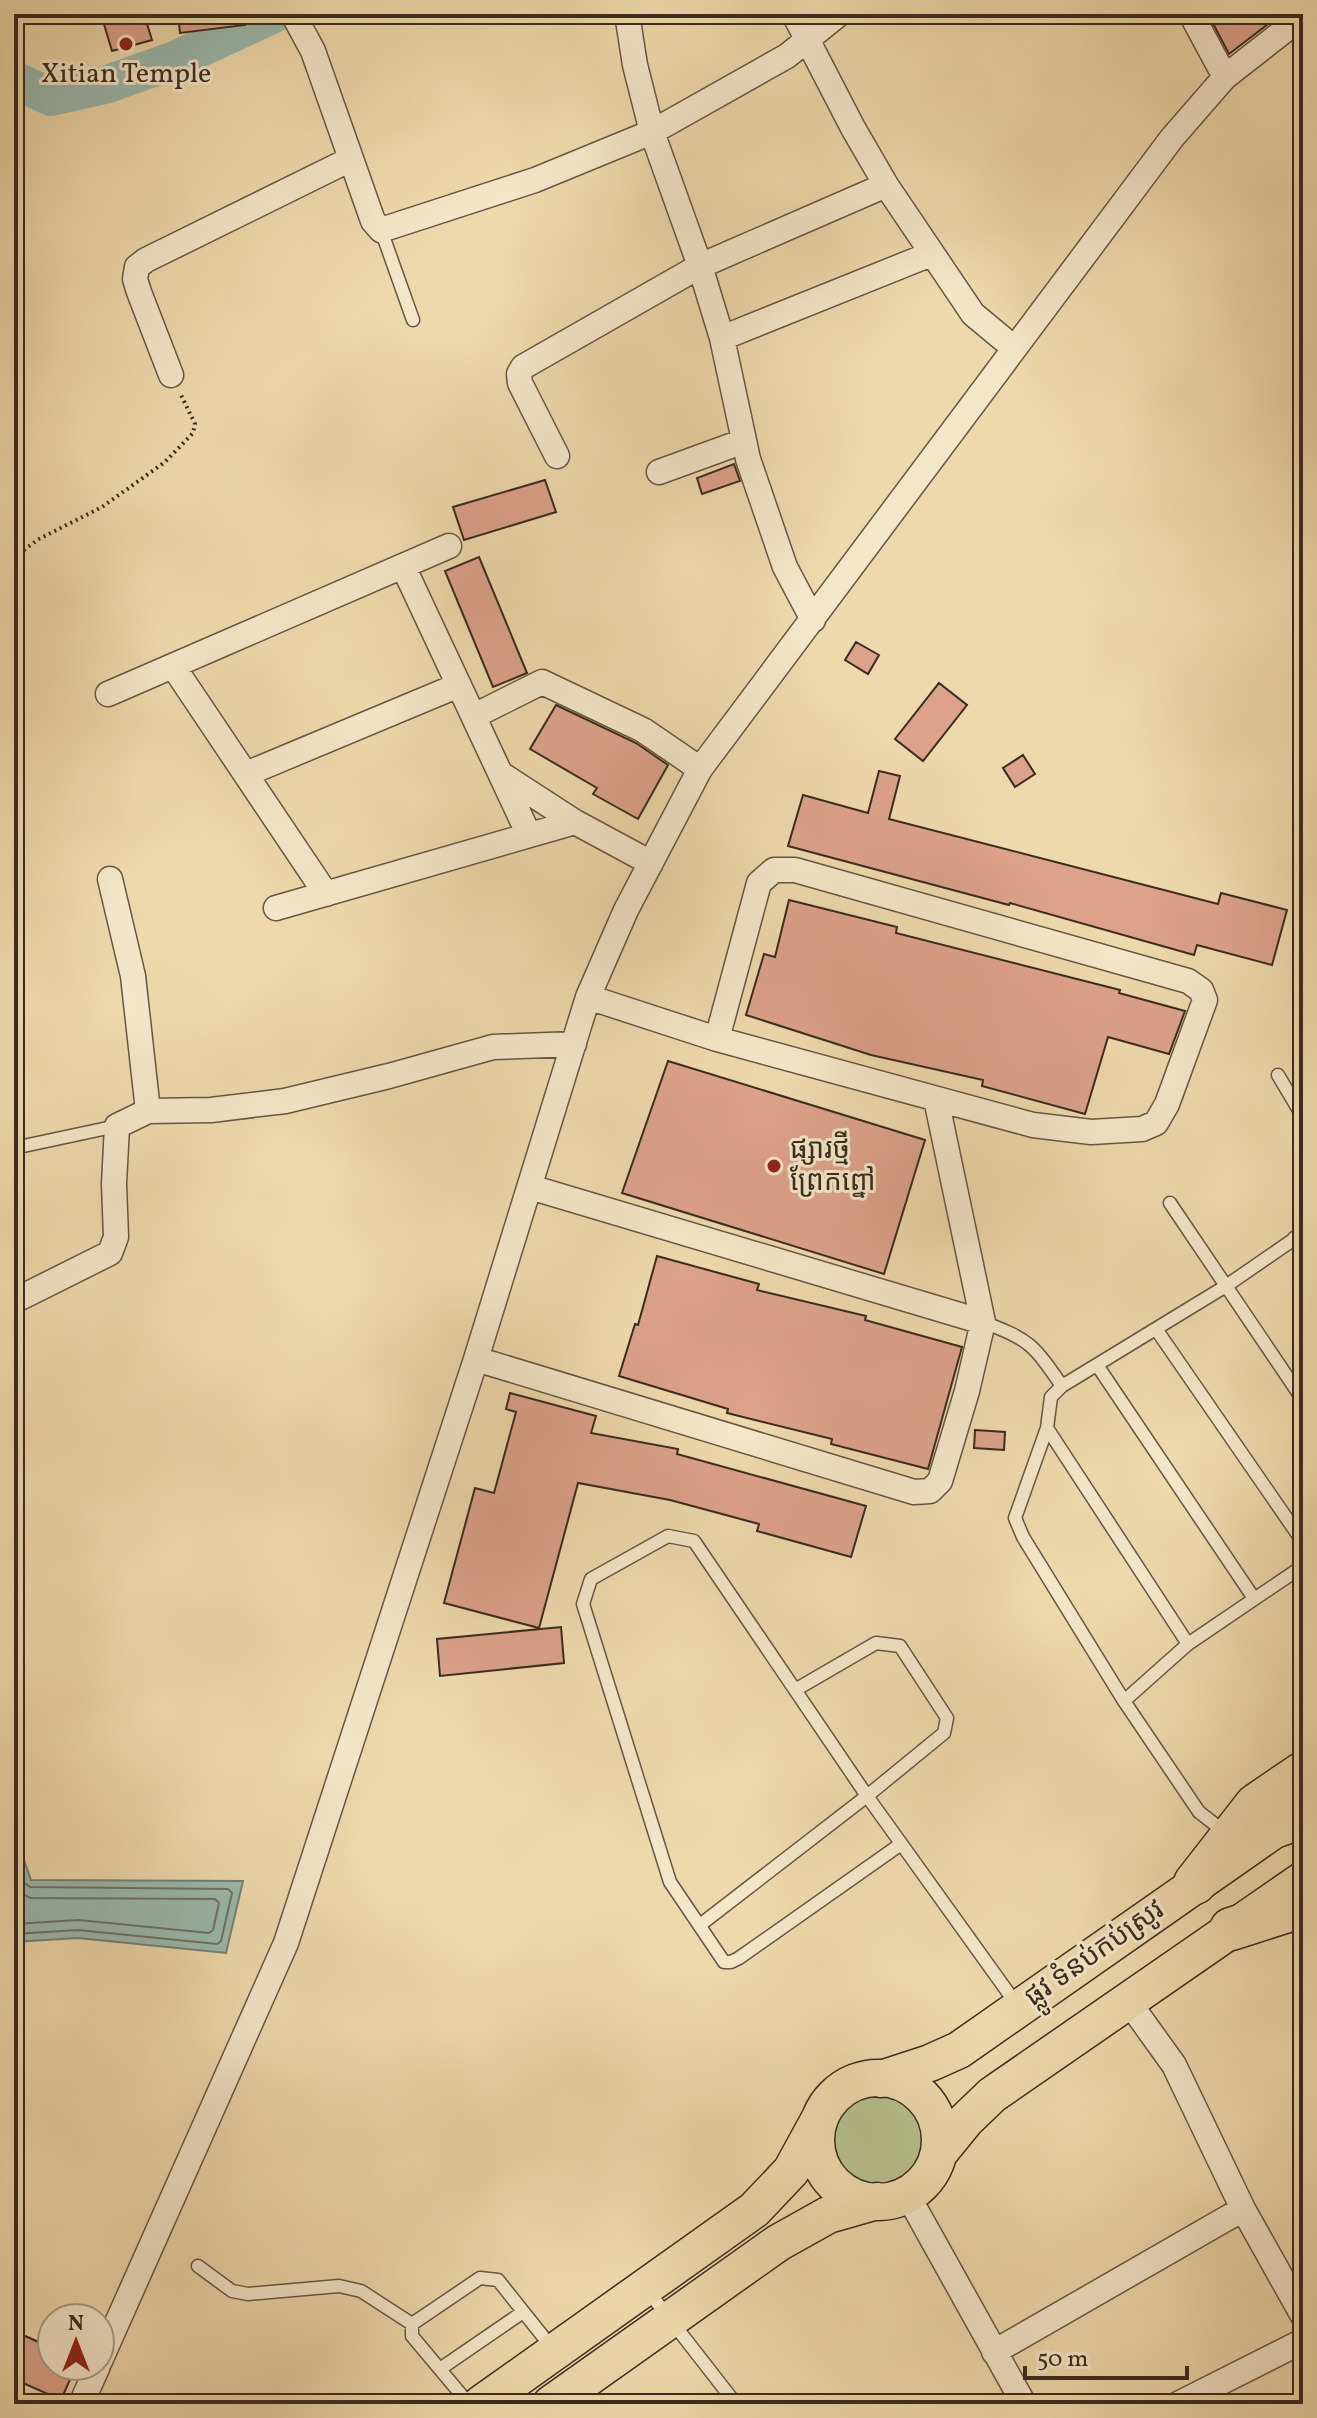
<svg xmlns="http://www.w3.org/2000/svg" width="1317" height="2418" viewBox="0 0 1317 2418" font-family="Vollkorn,'Noto Sans Khmer',serif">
<rect width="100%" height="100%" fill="#eed9ac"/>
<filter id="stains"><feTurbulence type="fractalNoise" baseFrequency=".0025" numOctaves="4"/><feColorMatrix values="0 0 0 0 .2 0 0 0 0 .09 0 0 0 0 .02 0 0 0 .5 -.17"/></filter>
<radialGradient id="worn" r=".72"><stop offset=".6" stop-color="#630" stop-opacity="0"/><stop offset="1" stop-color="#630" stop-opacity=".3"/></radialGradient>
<path fill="#b6c08c" stroke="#787655" stroke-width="2" d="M833 2140a45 45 0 1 1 90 0a45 45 0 1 1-90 0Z"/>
<path fill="#9ab9ae" stroke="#738074" stroke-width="2" d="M14,1832L31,1880L243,1881L226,1953L78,1938L14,1942Z"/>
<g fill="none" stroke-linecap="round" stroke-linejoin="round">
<path stroke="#6a7266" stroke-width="2" d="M14,1857L23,1882L30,1887L228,1889L232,1893L221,1941L217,1944L78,1930L14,1934
M14,1886L21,1894L31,1898L215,1899L219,1903L213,1930L209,1933L79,1920L14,1924"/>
<path stroke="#9ab9ae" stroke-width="38" d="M14,80L51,97L105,85L175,60L274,14"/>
</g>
<path fill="#dca28a" stroke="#392b1e" stroke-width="2" d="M101,14H144L152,40L112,51Z
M178,14H244L245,25L180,33Z
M1208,14H1281L1229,54Z
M734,464L740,481L702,494L697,478Z
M545,480L556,512L464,540L453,507Z
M479,557L527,673L493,687L445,571Z
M856,642L879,655L868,674L845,660Z
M939,683L967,705L923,761L895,739Z
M556,705L636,743L668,765L638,819L593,794L597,788L530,749Z
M1023,755L1035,774L1015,787L1003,768Z
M879,771L900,776L889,819L1218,904L1221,893L1287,910L1272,965L1197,945L1194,955L1010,903L1009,905L788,846L803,795L868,813Z
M789,900L897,927L896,933L1120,990L1119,993L1185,1011L1169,1054L1108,1037L1085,1114L982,1086L983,1080L871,1055L746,1015L764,954L775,957Z
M668,1061L925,1140L884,1274L622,1193Z
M657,1256L759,1284L757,1290L866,1316L865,1320L962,1347L928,1469L831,1444L832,1439L727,1413L728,1409L619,1376L635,1324L638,1325Z
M510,1393L596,1416L591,1433L678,1449L677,1454L866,1506L851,1557L757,1531L759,1524L670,1500L578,1483L539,1628L444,1603L475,1488L494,1493L516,1412L506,1409Z
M975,1430L1005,1432L1004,1450L974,1448Z
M561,1627L564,1663L440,1676L437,1639Z
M14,2331L52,2348V2366H76L61,2400L14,2379Z"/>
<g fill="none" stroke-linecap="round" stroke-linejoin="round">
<g stroke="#665642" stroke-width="15">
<path id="lane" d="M381,230L413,320
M1278,1075L1303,1117
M14,1148L117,1126
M1170,1203L1303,1400
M1294,1238L1303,1253
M983,1322C1030,1340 1033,1344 1062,1386
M1156,1329L1303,1542
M1097,1365L1253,1597
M1047,1428L1015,1518L1023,1537L1124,1701L1199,1812L1226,1833
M1188,1644L1047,1428L1051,1397L1062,1386L1226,1286L1303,1233
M1124,1701L1188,1644L1303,1566
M901,1844L739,1958L731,1962H724L670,1882L583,1604L591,1579L668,1536L694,1541L867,1796L1017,2005
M700,1925L867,1796L944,1733L947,1718L900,1646L876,1643L795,1690
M198,2266L232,2291L248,2294L339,2286L361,2291L412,2324
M648,2291L736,2404
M440,2369L523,2312
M469,2404L412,2336V2324L480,2278L498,2280L553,2349"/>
</g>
<g stroke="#665642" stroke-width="27">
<path id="street" d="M293,14L313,51L373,221L381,230L535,180L652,132L787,56L839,14
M627,14L635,65L652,132L700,266L722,338L748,459L785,567L813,620
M794,14L853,128L886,185L973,314L1014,348
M1191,14L1225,77
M722,338L931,254
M171,375L139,292L135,279L137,267L146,260L351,159
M557,456L520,383L519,374L523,367L700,266L886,185
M659,472L744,441
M403,566L529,835
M173,666L326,894
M108,694L449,546
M474,716L542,682L643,730L700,769
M246,774L459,685
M501,774L575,822
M110,879L133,976L148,1111
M276,908L575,822L651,863
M588,997L717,1039L1033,1125L1091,1132L1142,1129L1156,1123L1167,1104L1205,1000L1201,990L1188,981L795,870H774L759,883L717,1039
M530,1187L983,1322
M14,1301L110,1253L116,1237L114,1184L117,1126L148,1111L211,1110L285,1101L389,1076L493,1047L574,1044
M476,1359L914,1492L930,1491L940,1481L967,1391L983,1322L936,1099
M1128,2001L1174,2065L1243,2209L1303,2316
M907,2194L1024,2404
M994,2352L1243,2209
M100,2361L286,1943L476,1359L588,997L626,910L700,769L1172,138L1225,77L1303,16
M81,2404L98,2366
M1178,2404L1303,2341"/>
</g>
<g stroke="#392b1e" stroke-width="39">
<path id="primary" d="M816 2140a62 62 0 1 1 124 0a62 62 0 1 1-124 0Z
M881,2079L930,2063L959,2050L1274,1830L1303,1820
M940,2152L966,2120L992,2095L1303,1880
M481,2404L754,2210L791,2171L820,2118
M551,2404L778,2243L828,2215L877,2201"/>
</g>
<g stroke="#392b1e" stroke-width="45">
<path id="highway" d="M1195,1883L1256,1805L1303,1773
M1231,1929L1303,1906"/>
</g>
<path stroke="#392b1e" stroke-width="4" stroke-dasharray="2 4" stroke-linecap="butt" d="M14,557L39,539L102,507L165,462L193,433L195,424L181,395"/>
<use href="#lane" stroke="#f4e6c9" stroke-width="12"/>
<use href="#street" stroke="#f4e6c9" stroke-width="24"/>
<use href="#primary" stroke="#eed9ac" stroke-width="36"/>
<use href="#highway" stroke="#eed9ac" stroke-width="42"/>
</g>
<g fill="#8f2418" stroke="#f4e6c9" stroke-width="3">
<circle cx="126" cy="44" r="8"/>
<circle cx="774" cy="1166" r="8"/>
</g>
<g text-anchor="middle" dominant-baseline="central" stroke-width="6" stroke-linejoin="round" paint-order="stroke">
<g font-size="28" fill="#392b1e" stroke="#f4e6c9">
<text x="126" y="74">Xitian Temple</text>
<text x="790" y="1150" text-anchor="start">ផ្សារថ្មី<tspan x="790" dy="32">ព្រែកព្នៅ</tspan></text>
</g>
<g font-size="28" fill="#392b1e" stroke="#f4e6c9">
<text transform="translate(1095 1954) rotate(-35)">ផ្លូវ ទំនប់កប់ស្រូវ</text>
</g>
</g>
<rect width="1317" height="2418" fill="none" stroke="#eed9ac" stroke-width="48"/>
<rect x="16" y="16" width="1285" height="2386" fill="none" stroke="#392b1e" stroke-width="4"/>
<rect x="24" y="24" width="1269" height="2370" fill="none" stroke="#392b1e" stroke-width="2"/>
<g transform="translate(76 2342)"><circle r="38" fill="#f4e6c9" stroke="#a99b85" stroke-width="2"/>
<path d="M0-6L14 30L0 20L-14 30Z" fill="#8f2418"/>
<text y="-12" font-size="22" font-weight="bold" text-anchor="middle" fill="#392b1e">N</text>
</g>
<path d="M1025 2366v12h162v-12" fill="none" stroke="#392b1e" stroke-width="4"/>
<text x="1037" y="2366" font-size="24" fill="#392b1e" stroke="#f4e6c9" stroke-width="6" paint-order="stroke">50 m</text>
<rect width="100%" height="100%" filter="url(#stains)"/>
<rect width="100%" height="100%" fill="url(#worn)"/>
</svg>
